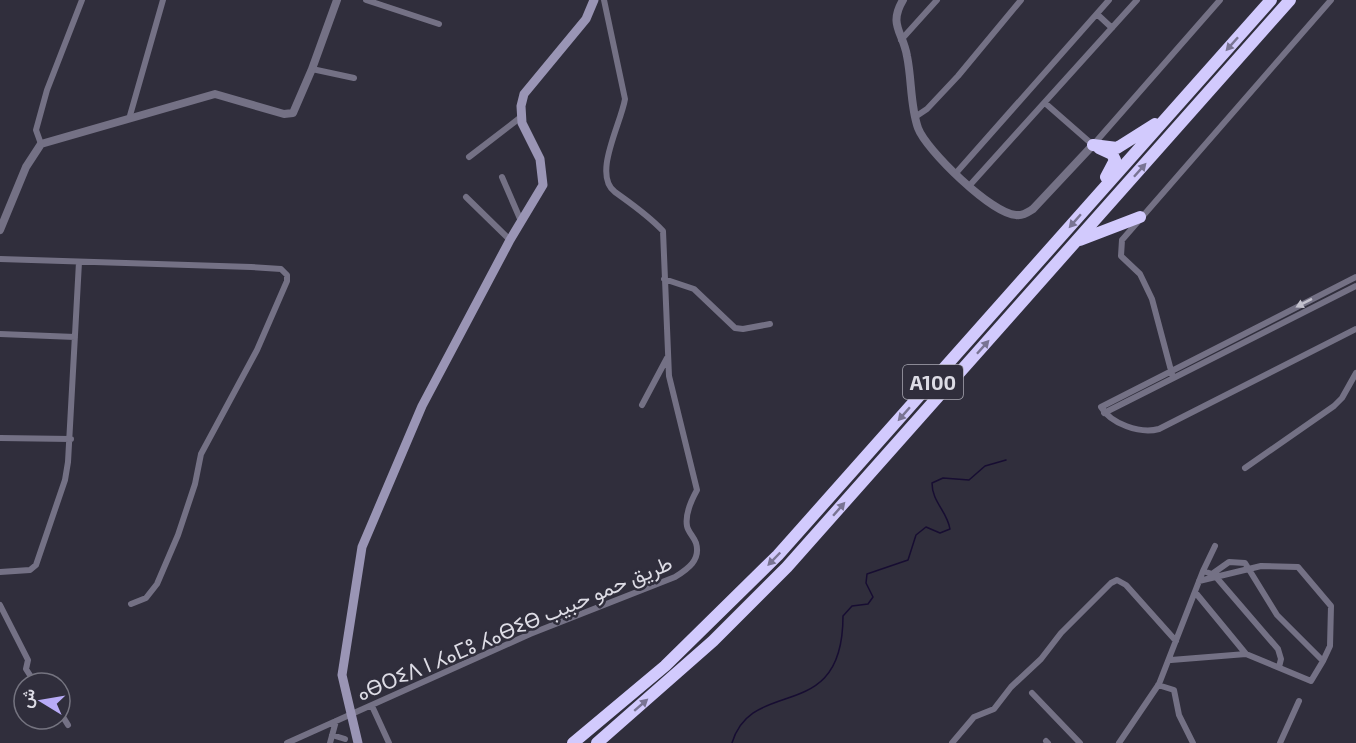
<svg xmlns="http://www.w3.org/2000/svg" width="1356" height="743" viewBox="0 0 1356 743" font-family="'Exo 2',Vazirmatn,'Noto Sans Tifinagh',sans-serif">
<rect width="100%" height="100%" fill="#302e3c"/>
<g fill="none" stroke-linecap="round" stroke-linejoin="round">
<path stroke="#170d32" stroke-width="1.5" d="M732,743C752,675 843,727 843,616L852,606L868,604L873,597L866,583L867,574L908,560L916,535L926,527L940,533L950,529C947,511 932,502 932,483L943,478L969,480L985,466L1006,460"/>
<path stroke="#747185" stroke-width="6" d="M366,0L439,24
M1097,14L1112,28
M901,40L937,0
M312,69L354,78
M1045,103L1093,145L1220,0
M915,117L927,109L958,76L1021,0
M129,119L163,0
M41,144L36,130L47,90L82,0
M469,157L521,117
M956,173L1109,0
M502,177L521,221
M970,185L1137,0
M466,197L510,240
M0,259L251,267L281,269L287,275V281L257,350L201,454L195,484L178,535L157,584L146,598L131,604
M1356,277L1101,407C1111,424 1140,434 1159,429L1356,329
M664,279L694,289L735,328L743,329L770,324
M0,334L75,337
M1173,378L1152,299L1140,274L1121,256L1122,240L1331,0
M642,405L667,358
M1104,413L1356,286
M0,438L71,439
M1245,468L1334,406L1342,398L1356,373
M0,572L30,570L36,565L65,480L68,462L79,262
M1216,577L1278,649L1281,659L1279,667
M1199,581L1261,566L1298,567L1331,606L1330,646L1323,661
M1195,592L1246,654
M0,605L28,660L26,669L35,683
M1171,660L1246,654L1311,681L1323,661L1277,615L1245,563L1229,562L1212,574L1203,571
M1158,685L1174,690L1179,715L1193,743
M1032,693L1080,743
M372,706L389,743
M60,712L68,725
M332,735L345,739
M1046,741L1048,743
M287,743L530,634L675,577C688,569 701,560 696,543C694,537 688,532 687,526C685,515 692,499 697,490L669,376L663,231C648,215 633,205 615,192C592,175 621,124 625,99L604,0
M330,743L336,721
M952,743L974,717L994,709L1011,687L1041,659L1061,633L1111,583L1117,580L1126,585L1176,641
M1119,743L1159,684L1203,571L1215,546
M1280,743L1299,701"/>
<path stroke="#747185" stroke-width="8" d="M903,0C888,25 903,32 907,56C912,80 910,105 918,128C926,150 992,214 1016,215C1023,216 1028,212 1033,209L1093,145
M0,230L26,167L41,144L215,94L284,114L293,113L312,69L337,0"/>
<path stroke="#9a95b5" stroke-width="9" d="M358,743L342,675L362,547L422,406L510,240L543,185L540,159L522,123L521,106L524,94L586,19L594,0"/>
<path stroke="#d2cafd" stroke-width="12" d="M1093,145L1117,148L1155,124
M1099,148L1112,154L1115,160L1106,177
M1080,240L1140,217
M573,743L665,666L778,555L1271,0
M597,743L713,641L787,567L1290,0"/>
</g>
<defs><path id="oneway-solid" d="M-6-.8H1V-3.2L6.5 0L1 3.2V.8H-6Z" transform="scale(1.5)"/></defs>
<g fill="#797493">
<use href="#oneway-solid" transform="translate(1232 44) rotate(132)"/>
<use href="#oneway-solid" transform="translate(1140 170) rotate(-48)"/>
<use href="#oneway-solid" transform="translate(1075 221) rotate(131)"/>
<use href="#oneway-solid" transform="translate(983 347) rotate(-48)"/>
<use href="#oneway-solid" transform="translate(904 414) rotate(131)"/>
<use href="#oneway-solid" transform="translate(839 509) rotate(-49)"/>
<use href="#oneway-solid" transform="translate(774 559) rotate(134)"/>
<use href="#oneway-solid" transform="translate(641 705) rotate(-41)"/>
</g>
<use fill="#c3c1cd" href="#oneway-solid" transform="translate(1304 303) rotate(153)"/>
<g text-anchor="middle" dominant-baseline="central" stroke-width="5" stroke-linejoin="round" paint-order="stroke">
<rect fill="#302e3c" stroke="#a9a8b2" stroke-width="1.5" x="903" y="365" width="60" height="34" rx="4.5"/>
<g font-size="20" font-weight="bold" fill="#dddce5">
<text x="933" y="382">A100</text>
</g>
<g font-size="21" fill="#dddce5" stroke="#302e3c">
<text transform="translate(514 627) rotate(-23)">ⴰⴱⵔⵉⴷ ⵏ ⵃⴰⵎⵓ ⵃⴰⴱⵉⴱ طريق حمو حبيب</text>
</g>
</g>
<g transform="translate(42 701) rotate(281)"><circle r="28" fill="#302e3c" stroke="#757480" stroke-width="1.5"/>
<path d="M0-4.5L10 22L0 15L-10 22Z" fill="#b8abf7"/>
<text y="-9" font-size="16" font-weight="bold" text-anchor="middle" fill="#dddce5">ش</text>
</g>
</svg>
